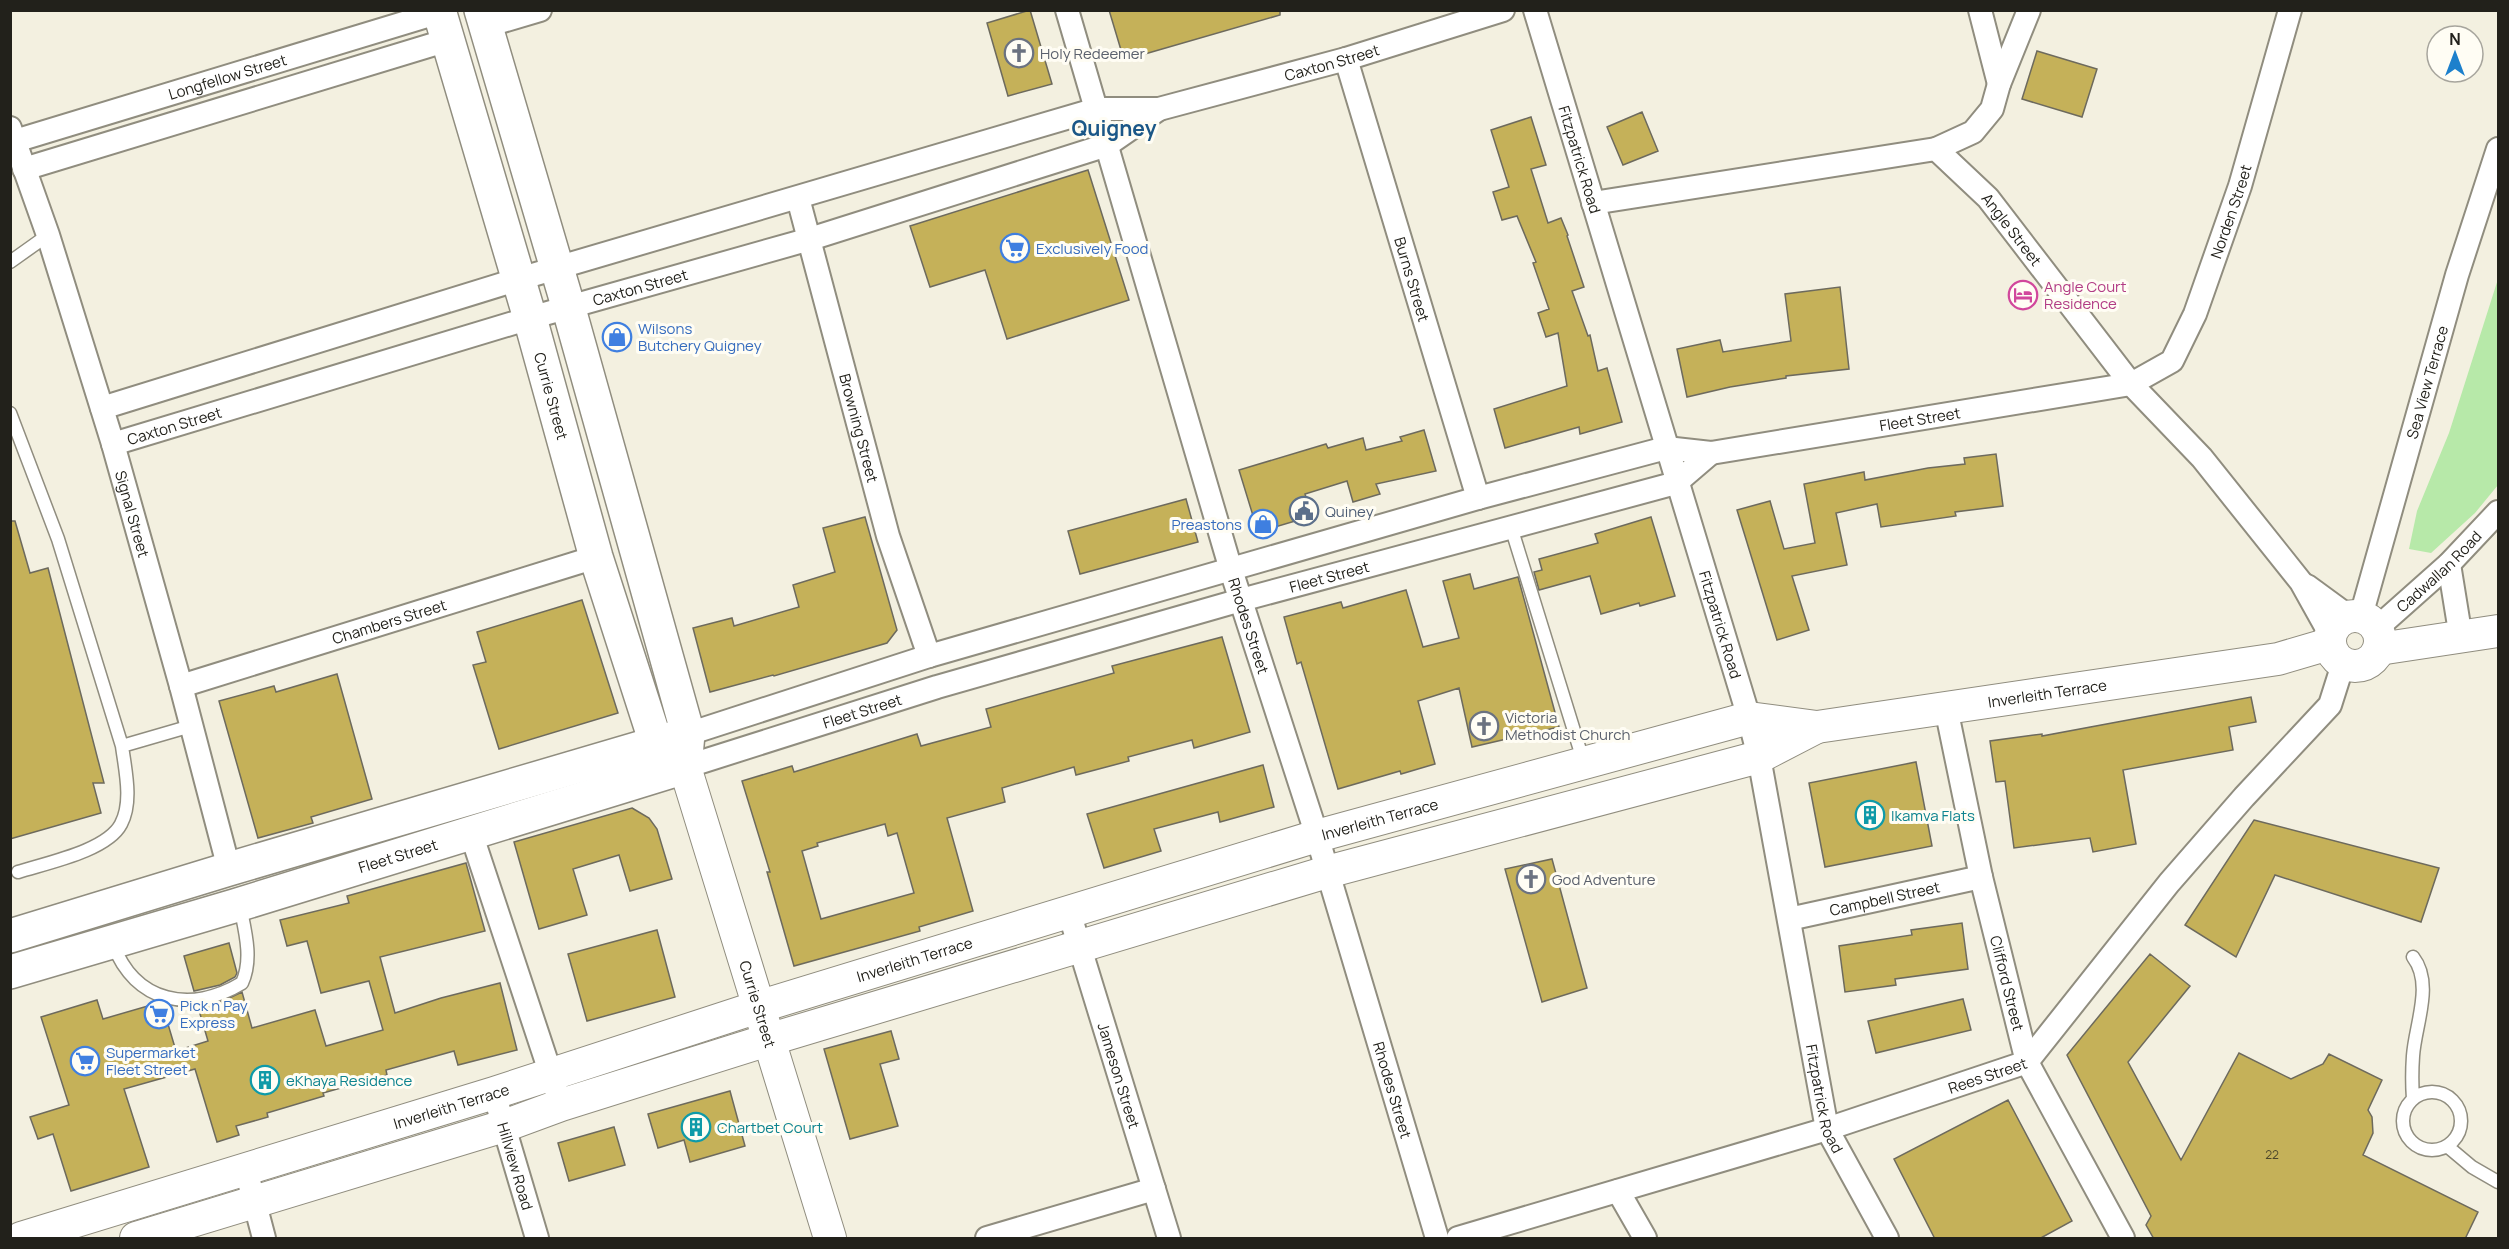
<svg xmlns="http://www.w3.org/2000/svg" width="2509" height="1249" viewBox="0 0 2509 1249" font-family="Manrope,sans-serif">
<rect width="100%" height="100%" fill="#f3f0e0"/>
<path fill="#b7e9a9" d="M2498,279V485L2475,513L2431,553L2409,549L2417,511L2449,433Z"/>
<path fill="#c5b159" stroke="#6d6a5d" stroke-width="1.5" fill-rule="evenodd" d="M1030,10L1052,84L1008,96L987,23Z
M1109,10H1280V15L1124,60Z
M2037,51L2097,69L2082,117L2022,99Z
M1642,112L1658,151L1623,165L1607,127Z
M1531,117L1546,165L1531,169L1548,223L1561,218L1568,235L1567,236L1584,287L1572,291L1588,336L1590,335L1598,371L1607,368L1622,422L1580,434L1579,427L1505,448L1494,409L1567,386L1558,333L1546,337L1538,313L1549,309L1533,263L1536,262L1517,216L1502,220L1493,192L1509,187L1491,130Z
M1088,170L1129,300L1007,339L985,270L930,287L910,226Z
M1840,287L1849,369L1786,376V378L1730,387L1687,397L1677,349L1720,340L1723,352L1791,341L1785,294Z
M1424,430L1436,471L1376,484L1380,494L1353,502L1347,481L1305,494L1310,511L1305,518L1258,532L1239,470L1326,444L1328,448L1363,438L1366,450L1402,441L1400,437Z
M1996,454L2003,506L1955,512L1956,516L1881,527L1877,504L1836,513L1847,565L1792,576L1809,630L1777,640L1737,510L1770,501L1784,549L1815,543L1804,484L1864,472L1865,480L1928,468L1965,464L1964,458Z
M1186,499L1198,542L1080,574L1068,531Z
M865,517L897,630L887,643L774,676L773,675L710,692L693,628L732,618L734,626L799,607L793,585L835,572L823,528Z
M1651,517L1675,596L1640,606L1639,603L1601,614L1590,576L1539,590L1534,572L1542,570L1539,559L1598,543L1595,534Z
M10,521H15L30,573L48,568L104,783H93L101,813L10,839Z
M1470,574L1474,589L1518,577L1559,727L1472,747L1459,688L1418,701L1435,764L1401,774L1400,771L1338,789L1301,662L1297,664L1284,617L1341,602L1343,608L1406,590L1423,647L1459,638L1443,581Z
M582,600L618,713L499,749L473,665L486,662L477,632Z
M1222,637L1250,732L1194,748L1192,740L1128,757L1129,761L1076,775L1074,767L1002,788L1005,802L947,818L973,911L919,927L920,931L794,966L767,872H770L742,781L792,766L794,772L917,734L921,746L991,727L986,709L1114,673L1112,666ZM885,824L888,836L897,833L914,893L821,919L802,851L818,846L817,843Z
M337,674L372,799L311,817L313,823L258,838L219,701L274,686L276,692Z
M2251,697L2256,722L2229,727L2233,750L2123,770L2136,844L2093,852L2090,838L2014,848L2005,781L1996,782L1990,741L2042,734V736Z
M1916,762L1932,846L1825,867L1809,783Z
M1263,765L1274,807L1220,822L1218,812L1154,829L1161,851L1104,868L1087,814Z
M632,808L649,818L657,829L672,879L630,891L619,855L573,869L587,915L539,929L514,842Z
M2254,820L2439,868L2421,922L2275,875L2236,957L2185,925Z
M1552,859L1587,988L1542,1002L1505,869Z
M466,863L485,931L380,957L395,1013L441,998L500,983L517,1050L458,1065L454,1051L386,1070L387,1075L323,1093L324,1096L267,1113L268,1117L236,1126L239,1135L217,1142L195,1069L124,1089L149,1167L71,1191L53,1134L38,1139L30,1117L69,1105L41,1017L97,1000L103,1019L158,1003L162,1004L176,1051L208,1041L198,1007L225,1000L242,992L252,1028L315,1010L326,1046L383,1030L369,981L321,993L307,941L287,946L280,920L349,903L347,896Z
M1962,923L1968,969L1895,979L1896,985L1845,992L1839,946L1912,935L1911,930Z
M657,930L675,997L587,1021L568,954Z
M229,943L237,973L235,977L220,985L194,991L184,956Z
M2150,954L2190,986L2128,1062L2181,1160L2239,1053L2291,1079L2323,1064L2329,1054L2382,1080L2368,1110L2372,1117L2373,1133L2363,1155L2478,1212L2465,1239H2154L2146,1225L2151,1216L2067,1055Z
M1963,999L1971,1030L1876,1053L1868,1021Z
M891,1031L899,1059L880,1064L898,1126L850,1139L824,1049Z
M730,1091L745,1146L690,1162L684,1140L658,1148L648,1114Z
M2008,1100L2072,1221L2039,1239H1935L1894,1159Z
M614,1127L625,1165L569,1181L558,1143Z"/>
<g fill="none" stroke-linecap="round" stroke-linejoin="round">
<g stroke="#908d7f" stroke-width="15">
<path id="lane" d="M10,262L48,235
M10,413L58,539L122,746L191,726
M1511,527L1584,763
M18,872C46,863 107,851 121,824C133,802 125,769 122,746
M113,944C135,1003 191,1014 242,983C253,959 245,931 240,906
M2403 1121a29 29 0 1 1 58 0a29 29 0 1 1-58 0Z
M2413,1099C2412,1085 2412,1070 2413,1056C2415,1025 2434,984 2413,957
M2447,1146L2472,1167L2498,1182"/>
</g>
<g stroke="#908d7f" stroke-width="26">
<g id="street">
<path id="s1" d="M1067,10L1231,570L1317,836L1437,1238"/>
<path id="s2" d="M1535,10L1749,718L1759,757L1827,1129L1887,1238"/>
<path d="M1980,10L1999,84"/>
<path d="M486,26L540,10"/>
<path id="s3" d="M1346,59L1478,498"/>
<path id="s4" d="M10,128L48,235L113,444L181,686L229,869"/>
<path id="s5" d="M15,141L440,12"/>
<path d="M1936,149L1973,132L1992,109L1999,84L2029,10"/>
<path d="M24,169L448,40"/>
<path id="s6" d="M798,198L888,536L929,656"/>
<path id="s7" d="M1593,203L1936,149L1988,198L2131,384L2202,458L2301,582L2330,634"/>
<path id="s8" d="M102,408L519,279L1097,109H1159L1346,59L1503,10"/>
<path id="s9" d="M113,444L530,318L810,239L1107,145L1159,109"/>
<path d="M2449,564L2461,638"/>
<path d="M2307,586L2348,616"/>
<path id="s10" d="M2361,616L2457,275L2498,149"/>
<path id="s11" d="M2377,628L2449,564L2498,512"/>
<path id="s12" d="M181,686L596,557"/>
<path id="s13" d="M1946,708L1981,877L2027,1062L2123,1238"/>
<path id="s14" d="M688,734L929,656L1478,498L1666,448L1711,453L2131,384L2172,361L2195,314L2240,186L2290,10"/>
<path id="s15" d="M685,767L937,687L1241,600L1676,483L1711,453"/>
<path d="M471,833L561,1105"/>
<path id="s16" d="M1069,912L1169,1238"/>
<path id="s17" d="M1789,919L1981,877"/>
<path id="s18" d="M494,1093L537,1238"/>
<path d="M246,1170L264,1238"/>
<path d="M1618,1191L1645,1238"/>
<path d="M987,1238L1154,1189"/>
<path id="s19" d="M1458,1238L1827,1129L2027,1062L2169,883L2244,797L2330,705L2343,664"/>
</g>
</g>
<g stroke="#908d7f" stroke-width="34">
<g id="secondary">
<circle cx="2355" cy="641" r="25"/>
<path d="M2379,649L2498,631"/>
<path id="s20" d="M685,767L830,1238"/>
<path id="s21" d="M21,1238L494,1093L758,1007L1317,836L1749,718L1817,727L2278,659L2329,644"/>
<path d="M136,1238L504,1126L561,1105L768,1040L1327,872L1759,757L1817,727"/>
</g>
</g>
<g stroke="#908d7f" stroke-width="36">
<g id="primary">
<path id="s22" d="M439,10L530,318L596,557L656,743L685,767"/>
<path d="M481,10L569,309L688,734L685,767"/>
<path d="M10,936L229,869L677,737"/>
<path id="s23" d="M10,972L234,906L685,767"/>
</g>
</g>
<use href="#lane" stroke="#fff" stroke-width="12"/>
<use href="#street" stroke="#fff" stroke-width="22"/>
<use href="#secondary" stroke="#fff" stroke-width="32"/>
<use href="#primary" stroke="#fff" stroke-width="33"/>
</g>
<defs>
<g id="church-ring" transform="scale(1.5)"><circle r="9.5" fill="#fffdf4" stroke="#6b7280" stroke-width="1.5"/><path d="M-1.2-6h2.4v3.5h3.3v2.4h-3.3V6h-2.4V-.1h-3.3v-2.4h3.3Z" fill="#6b7280"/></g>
<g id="supermarket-ring" transform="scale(1.5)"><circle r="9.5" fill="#fffdf4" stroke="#3f7fe0" stroke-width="1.5"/><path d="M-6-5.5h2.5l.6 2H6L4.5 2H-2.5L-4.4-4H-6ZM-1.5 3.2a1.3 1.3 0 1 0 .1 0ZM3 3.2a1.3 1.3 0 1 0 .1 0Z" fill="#3f7fe0"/></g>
<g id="hotel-ring" transform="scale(1.5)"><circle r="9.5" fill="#fffdf4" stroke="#d1479c" stroke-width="1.5"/><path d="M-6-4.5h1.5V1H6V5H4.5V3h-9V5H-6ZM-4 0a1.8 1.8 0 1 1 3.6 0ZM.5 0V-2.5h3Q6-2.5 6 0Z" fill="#d1479c"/></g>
<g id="shop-ring" transform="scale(1.5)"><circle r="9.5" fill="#fffdf4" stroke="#3f7fe0" stroke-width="1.5"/><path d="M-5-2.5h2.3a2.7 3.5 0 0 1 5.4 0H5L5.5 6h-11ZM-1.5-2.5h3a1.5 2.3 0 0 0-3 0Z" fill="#3f7fe0"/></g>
<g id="civic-ring" transform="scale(1.5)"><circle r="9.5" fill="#fffdf4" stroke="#5c6f8a" stroke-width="1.5"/><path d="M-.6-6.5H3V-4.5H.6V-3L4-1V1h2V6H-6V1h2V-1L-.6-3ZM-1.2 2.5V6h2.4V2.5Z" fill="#5c6f8a"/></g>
<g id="building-ring" transform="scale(1.5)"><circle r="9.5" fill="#fffdf4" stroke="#0f9aa8" stroke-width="1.5"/><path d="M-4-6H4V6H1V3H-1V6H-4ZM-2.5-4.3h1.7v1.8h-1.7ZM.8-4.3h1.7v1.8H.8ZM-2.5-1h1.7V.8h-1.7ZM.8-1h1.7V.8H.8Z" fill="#0f9aa8"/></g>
</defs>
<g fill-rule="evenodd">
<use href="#church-ring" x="1019" y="53"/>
<use href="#supermarket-ring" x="1015" y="248"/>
<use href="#hotel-ring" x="2023" y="295"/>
<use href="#shop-ring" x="617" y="337"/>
<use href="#civic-ring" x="1304" y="511"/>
<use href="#shop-ring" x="1263" y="524"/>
<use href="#church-ring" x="1484" y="726"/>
<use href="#building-ring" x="1870" y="815"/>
<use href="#church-ring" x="1531" y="879"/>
<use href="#supermarket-ring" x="159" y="1014"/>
<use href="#supermarket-ring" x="85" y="1061"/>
<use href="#building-ring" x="265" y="1080"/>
<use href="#building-ring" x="696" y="1127"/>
</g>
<g text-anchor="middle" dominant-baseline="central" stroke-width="6" stroke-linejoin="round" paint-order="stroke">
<g font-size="12" fill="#4b452a">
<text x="2272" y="1154">22</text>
</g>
<g font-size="15" fill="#5b616d" stroke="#fffdf4" text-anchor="start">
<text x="1040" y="53">Holy Redeemer</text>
<text x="1505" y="717">Victoria<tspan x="1505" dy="17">Methodist Church</tspan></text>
<text x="1552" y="879">God Adventure</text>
</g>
<g font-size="15" fill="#22211b" stroke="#fffdf4">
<text stroke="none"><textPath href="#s8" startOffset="1280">Caxton Street</textPath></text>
<text stroke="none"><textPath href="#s5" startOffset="222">Longfellow Street</textPath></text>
<text stroke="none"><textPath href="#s2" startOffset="156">Fitzpatrick Road</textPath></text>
<text stroke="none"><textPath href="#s14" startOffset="1698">Norden Street</textPath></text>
<text stroke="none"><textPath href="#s7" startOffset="458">Angle Street</textPath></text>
<text stroke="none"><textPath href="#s3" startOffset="230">Burns Street</textPath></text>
<text stroke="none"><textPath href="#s9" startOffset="550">Caxton Street</textPath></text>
<text stroke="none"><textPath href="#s10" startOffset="243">Sea View Terrace</textPath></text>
<text stroke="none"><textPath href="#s22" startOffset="402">Currie Street</textPath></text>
<text stroke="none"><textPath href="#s14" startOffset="1276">Fleet Street</textPath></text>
<text stroke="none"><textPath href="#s9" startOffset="64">Caxton Street</textPath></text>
<text stroke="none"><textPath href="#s6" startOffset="238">Browning Street</textPath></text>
<text stroke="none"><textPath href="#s4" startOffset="405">Signal Street</textPath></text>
<text stroke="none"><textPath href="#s11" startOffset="84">Cadwallan Road</textPath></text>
<text stroke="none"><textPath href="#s15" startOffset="672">Fleet Street</textPath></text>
<text stroke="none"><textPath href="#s12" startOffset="218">Chambers Street</textPath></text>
<text stroke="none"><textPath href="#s2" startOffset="642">Fitzpatrick Road</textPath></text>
<text stroke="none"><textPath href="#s1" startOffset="642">Rhodes Street</textPath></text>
<text stroke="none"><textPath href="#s21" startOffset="2106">Inverleith Terrace</textPath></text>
<text stroke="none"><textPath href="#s15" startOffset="186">Fleet Street</textPath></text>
<text stroke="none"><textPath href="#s21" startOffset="1422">Inverleith Terrace</textPath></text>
<text stroke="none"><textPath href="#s23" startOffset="405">Fleet Street</textPath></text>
<text stroke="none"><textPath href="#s17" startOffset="98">Campbell Street</textPath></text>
<text stroke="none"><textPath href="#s21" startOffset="936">Inverleith Terrace</textPath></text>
<text stroke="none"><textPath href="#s13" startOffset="282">Clifford Street</textPath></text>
<text stroke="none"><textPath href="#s20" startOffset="248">Currie Street</textPath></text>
<text stroke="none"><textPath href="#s19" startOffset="554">Rees Street</textPath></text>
<text stroke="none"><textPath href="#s16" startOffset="171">Jameson Street</textPath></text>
<text stroke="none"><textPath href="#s1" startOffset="1128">Rhodes Street</textPath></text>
<text stroke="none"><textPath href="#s2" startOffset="1128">Fitzpatrick Road</textPath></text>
<text stroke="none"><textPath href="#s21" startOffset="450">Inverleith Terrace</textPath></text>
<text stroke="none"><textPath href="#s18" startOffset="76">Hillview Road</textPath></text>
</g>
<g font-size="15" fill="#366cbe" stroke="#fffdf4" text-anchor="start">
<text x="1036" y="248">Exclusively Food</text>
<text x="638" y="328">Wilsons<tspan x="638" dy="17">Butchery Quigney</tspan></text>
<text x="1242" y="524" text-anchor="end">Preastons</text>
<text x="180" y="1005">Pick n Pay<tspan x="180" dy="17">Express</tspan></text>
<text x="106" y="1052">Supermarket<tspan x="106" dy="17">Fleet Street</tspan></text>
</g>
<g font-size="15" fill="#b23c85" stroke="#fffdf4" text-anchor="start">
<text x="2044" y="286">Angle Court<tspan x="2044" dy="17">Residence</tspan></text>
</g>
<g font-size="15" fill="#4e5e75" stroke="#fffdf4" text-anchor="start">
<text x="1325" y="511">Quiney</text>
</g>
<g font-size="15" fill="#0d838f" stroke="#fffdf4" text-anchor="start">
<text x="1891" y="815">Ikamva Flats</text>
<text x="286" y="1080">eKhaya Residence</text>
<text x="717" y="1127">Chartbet Court</text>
</g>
<g font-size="21" font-weight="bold" fill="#1b5787" stroke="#fffdf4">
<text x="1114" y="128">Quigney</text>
</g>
</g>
<rect width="2509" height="1249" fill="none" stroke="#22211b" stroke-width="24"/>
<g transform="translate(2455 54)"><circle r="28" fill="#fffdf4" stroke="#a7a59d" stroke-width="1.5"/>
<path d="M0-4.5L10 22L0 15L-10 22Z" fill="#1d80cc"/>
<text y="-9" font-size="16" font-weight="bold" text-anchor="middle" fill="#22211b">N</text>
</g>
</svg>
